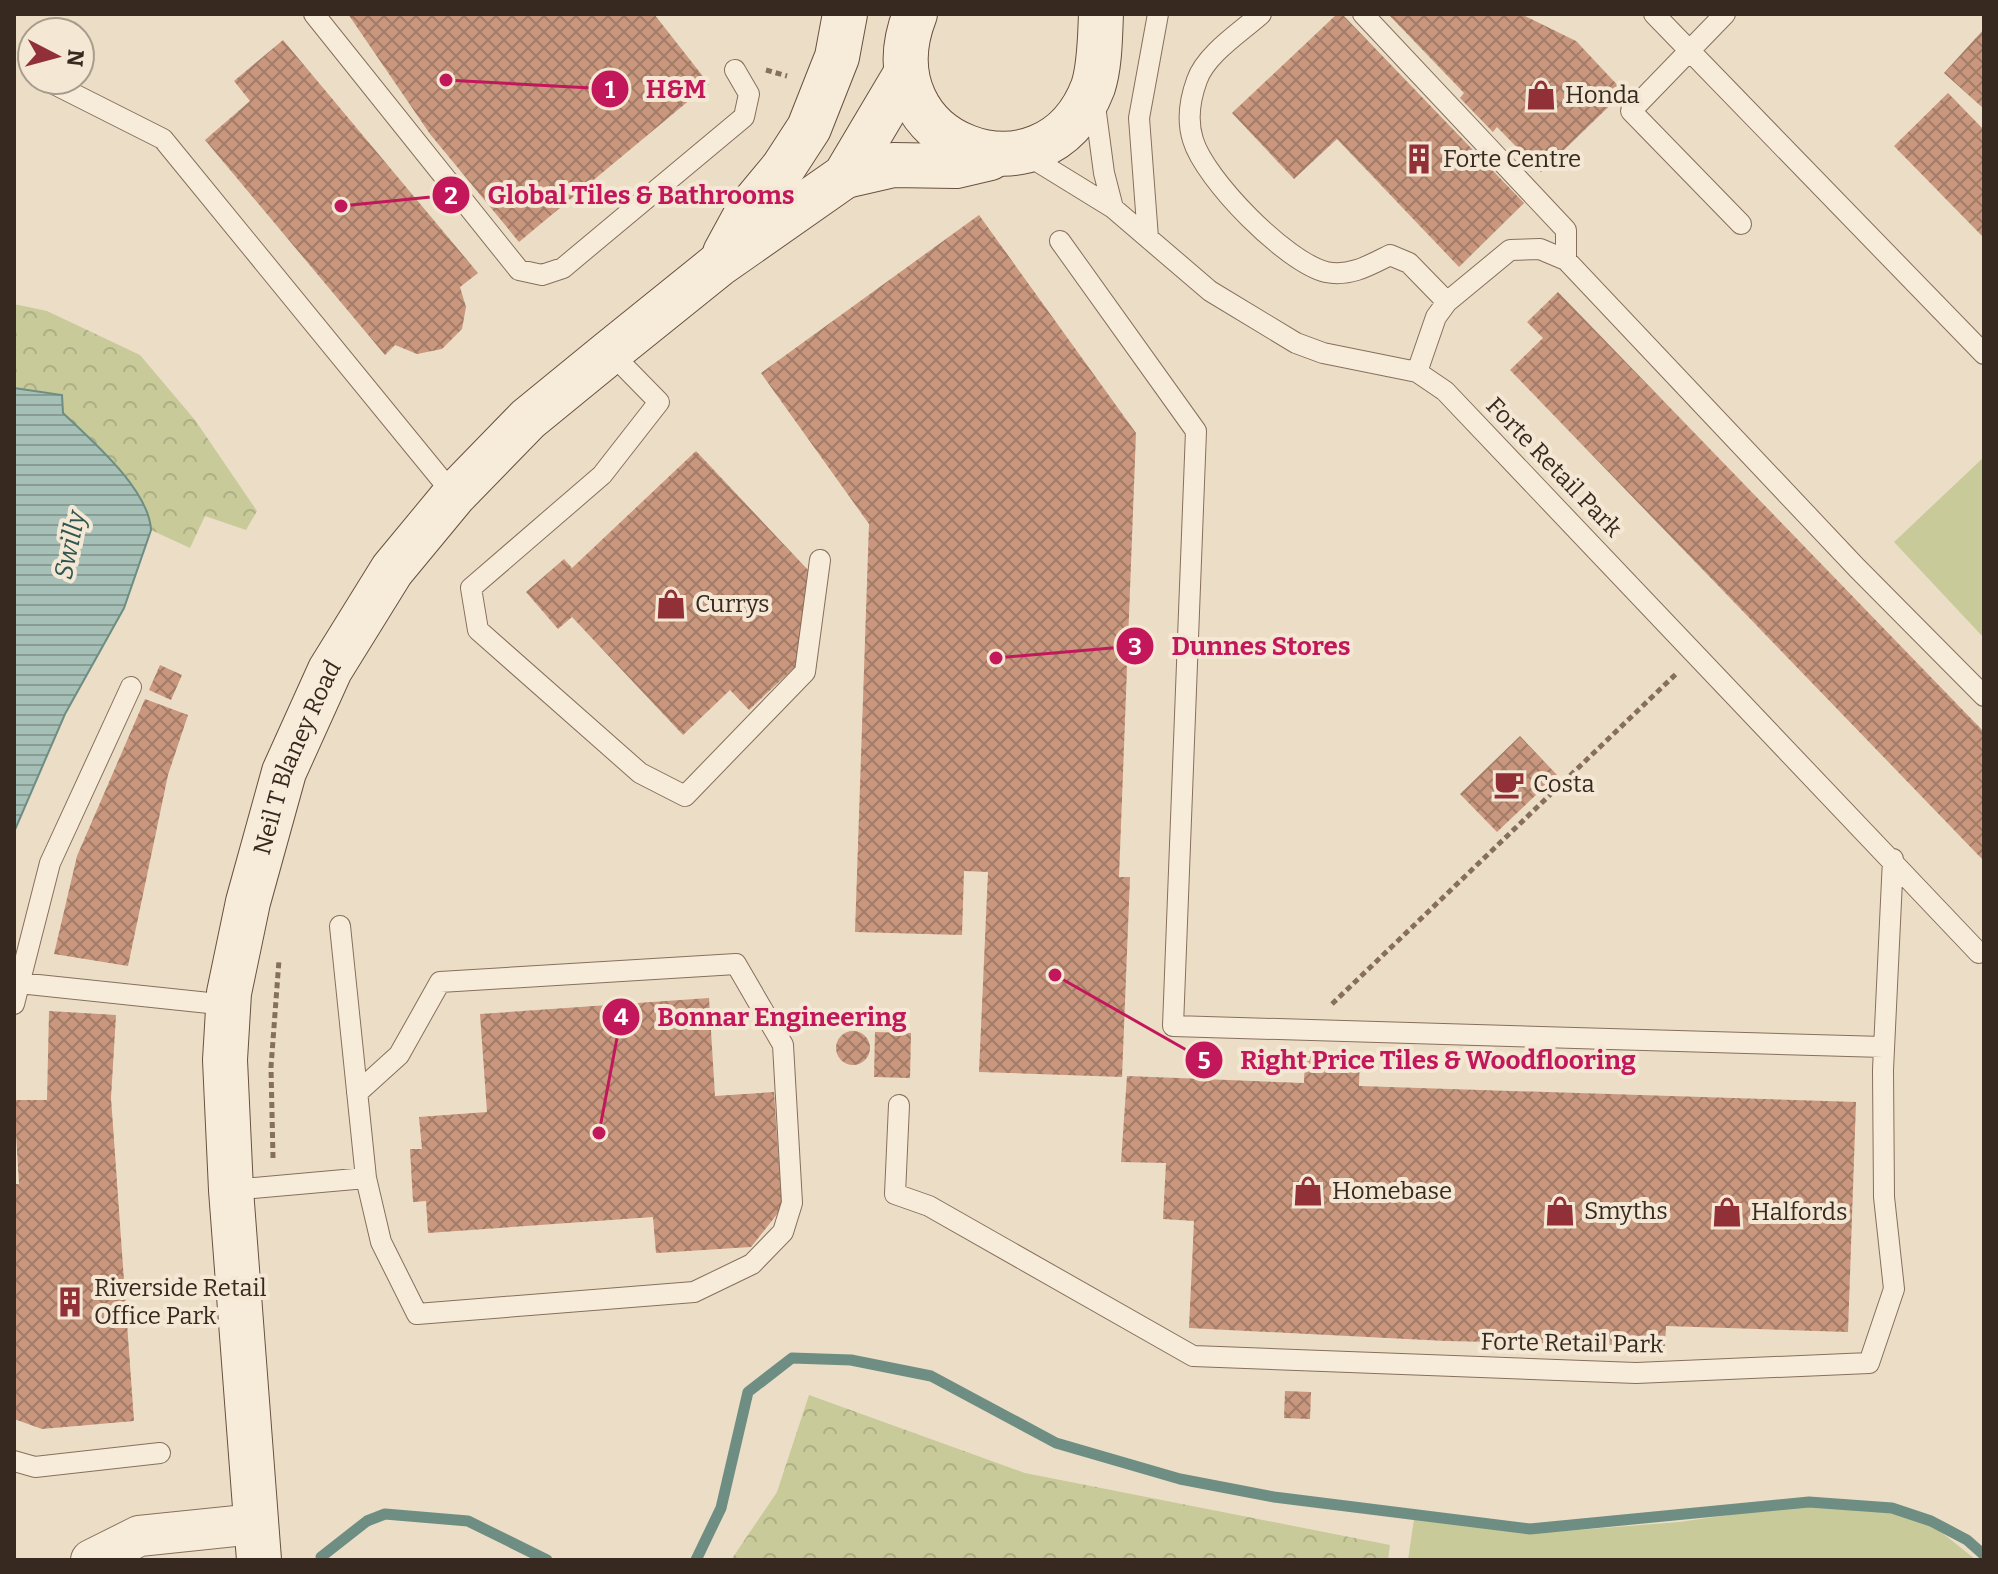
<svg xmlns="http://www.w3.org/2000/svg" width="1998" height="1574" viewBox="0 0 1998 1574" font-family="Bitter,serif">
<defs>
<pattern id="forest-crowns" width="20" height="18" patternUnits="userSpaceOnUse" patternTransform="scale(2)"><rect width="20" height="18" fill="#c8ca9a"/><path d="M2 6a3 3 0 1 1 6 0M12 15a3 3 0 1 1 6 0" fill="none" stroke="#acae84"/></pattern>
<pattern id="water-rules" width="6" height="5" patternUnits="userSpaceOnUse" patternTransform="scale(2)"><rect width="6" height="5" fill="#a7c0b7"/><path d="M0 2.5h6" fill="none" stroke="#899c94"/></pattern>
<pattern id="building-cross-hatch" width="8" height="8" patternUnits="userSpaceOnUse" patternTransform="scale(2)"><rect width="8" height="8" fill="#c8977e"/><path d="M0 0l8 8M0 8l8-8" fill="none" stroke="#a37b67"/></pattern>
</defs>
<rect width="100%" height="100%" fill="#ecdec6"/>
<path fill="#c8ca9a" d="M1984,457V638L1894,542Z
M1799,1505L1920,1515L1976,1560H1408L1414,1519L1552,1532L1679,1522Z"/>
<path fill="url(#forest-crowns)" d="M14,304L47,311L140,355L195,420L257,511L246,530L205,516L190,548L151,530C149,489 91,440 63,413L62,396L14,388Z
M809,1395L1025,1473L1390,1545L1388,1560H731L777,1492Z"/>
<path fill="url(#water-rules)" stroke="#6e8e83" stroke-width="2" d="M14,388L62,395L63,413C91,440 149,489 151,530L124,608L65,714L14,832Z"/>
<g fill="none" stroke-linecap="round" stroke-linejoin="round">
<path stroke="#6e8e83" stroke-width="11" d="M321,1557L367,1521L385,1514L468,1521L547,1560
M696,1560L721,1508L748,1392L792,1358L851,1360L931,1376L1056,1443L1180,1479L1274,1497L1530,1529L1809,1502L1892,1508L1931,1521L1967,1540L1984,1555"/>
</g>
<path fill="url(#building-cross-hatch)" d="M348,14H654L709,84L519,242L430,134Z
M1337,14H1342L1524,203L1459,267L1337,139L1294,179L1232,113Z
M1388,14H1521L1576,41L1624,92L1541,172L1497,127L1493,132L1460,98L1464,93Z
M1984,29V109L1944,73Z
M283,40L478,273L460,287L466,307L462,329L442,349L417,354L395,345L385,355L205,140L250,101L234,81Z
M1948,93L1984,130V238L1894,146Z
M979,215L1136,433L1119,877H1130L1122,1077L979,1072L988,872L964,871L962,935L855,932L869,524L761,373Z
M1558,292L1984,732L1982,859L1510,370L1543,338L1527,322Z
M696,451L808,570L798,664L749,710L730,690L683,735L572,617L558,629L526,592L564,559L572,568Z
M160,665L182,675L171,700L149,690Z
M145,699L188,715L168,775L128,966L54,954L77,856Z
M1520,736L1557,775L1497,832L1460,794Z
M709,998L715,1096L774,1092L782,1208L751,1247L656,1253L653,1217L428,1233L426,1201L413,1202L410,1149H422L419,1117L487,1112L480,1014Z
M49,1011L116,1015L111,1098L134,1421L42,1429L14,1419V1184H19L14,1100H47Z
M836 1048a17 17 0 1 1 34 0a17 17 0 1 1-34 0Z
M875,1032L911,1033L910,1078L874,1077Z
M1305,1053L1360,1057L1359,1086L1856,1102L1848,1332L1666,1326L1665,1346L1446,1341L1189,1328L1194,1221L1163,1219L1166,1163L1121,1162L1127,1076L1304,1083Z
M1285,1391L1311,1392L1310,1419L1284,1418Z"/>
<g fill="none" stroke-linecap="round" stroke-linejoin="round">
<g stroke="#866f5d" stroke-width="22">
<path id="service" d="M314,14L519,270L542,275L563,268L744,117L749,94L735,70
M1261,14C1241,32 1206,54 1197,80C1190,99 1187,121 1193,140C1205,180 1286,262 1326,272C1350,277 1370,265 1390,255L1409,263L1447,302
M1363,14L1566,230V260
M1654,14L1984,354
M1725,14L1631,111L1741,224
M46,80L163,139L454,495
M1094,98L1104,173L1113,208
M1022,152L1113,208L1210,291L1296,343L1323,353L1417,372L1445,391L1979,953
M1148,238L1139,118L1158,14
M1060,241L1196,431L1173,1026L1883,1047
M610,352L659,402L602,475L471,588L478,630L640,773L685,796L805,672L820,560
M1417,372L1436,317L1447,302L1510,250L1540,249L1566,260L1857,568L1984,696
M340,926L366,1178L381,1242L417,1314L694,1292L752,1264L783,1232L792,1203L783,1045L736,964L440,982L399,1055L357,1093
M19,983L228,1005
M14,1004L50,863L131,687
M899,1105L895,1194L929,1206L1193,1356L1636,1373L1869,1363L1894,1289L1884,1197L1883,1070L1893,859
M231,1190L366,1178
M14,1461L35,1467L160,1453"/>
</g>
<g stroke="#866f5d" stroke-width="42">
<path id="minor" d="M91,1560L139,1536L256,1524"/>
</g>
<g stroke="#685140" stroke-width="46">
<g id="secondary">
<path d="M915,14C863,146 1046,212 1093,87C1100,66 1100,36 1101,14"/>
<path d="M845,176L893,165L956,166L990,158"/>
<path d="M725,253L749,209L783,168L809,128L837,57L845,14"/>
<path id="s1" d="M259,1560L231,1190L225,1060L229,993L248,902L284,772L330,670L392,570L454,495L528,419L610,352L718,265L845,176L905,75"/>
</g>
</g>
<path stroke="#866f5d" stroke-width="5" stroke-dasharray="6 4" stroke-linecap="butt" d="M766,70L787,76
M1332,1004L1677,673
M273,1158L271,1067L279,960"/>
<use href="#service" stroke="#f7ecd9" stroke-width="20"/>
<use href="#minor" stroke="#f7ecd9" stroke-width="40"/>
<use href="#secondary" stroke="#f7ecd9" stroke-width="44"/>
</g>
<defs>
<g id="shop-bare" transform="scale(2.4)"><path d="M-5-2.5h2.3a2.7 3.5 0 0 1 5.4 0H5L5.5 6h-11ZM-1.5-2.5h3a1.5 2.3 0 0 0-3 0Z" fill="#923038" stroke="#f4e8d5" stroke-width="2.5" paint-order="stroke"/></g>
<g id="building-bare" transform="scale(2.4)"><path d="M-4-6H4V6H1V3H-1V6H-4ZM-2.5-4.3h1.7v1.8h-1.7ZM.8-4.3h1.7v1.8H.8ZM-2.5-1h1.7V.8h-1.7ZM.8-1h1.7V.8H.8Z" fill="#923038" stroke="#f4e8d5" stroke-width="2.5" paint-order="stroke"/></g>
<g id="cafe-bare" transform="scale(2.4)"><path d="M-5.5-4.5H6V0H3Q3 3.5 0 3.5H-2.5Q-5.5 3.5-5.5 0ZM3-3.2v2h1.7v-2ZM-6 4.5H4V6H-6Z" fill="#923038" stroke="#f4e8d5" stroke-width="2.5" paint-order="stroke"/></g>
</defs>
<g fill-rule="evenodd">
<use href="#shop-bare" x="1541" y="95"/>
<use href="#building-bare" x="1419" y="159"/>
<use href="#shop-bare" x="671" y="604"/>
<use href="#cafe-bare" x="1509" y="784"/>
<use href="#shop-bare" x="1308" y="1191"/>
<use href="#shop-bare" x="1560" y="1211"/>
<use href="#shop-bare" x="1727" y="1212"/>
<use href="#building-bare" x="70" y="1302"/>
</g>
<g text-anchor="middle" dominant-baseline="central" stroke-width="8" stroke-linejoin="round" paint-order="stroke">
<g font-size="24" fill="#372920" stroke="#f4e8d5" text-anchor="start">
<text x="1565" y="95">Honda</text>
<text x="1443" y="159">Forte Centre</text>
<text x="695" y="604">Currys</text>
<text x="1533" y="784">Costa</text>
<text x="1332" y="1191">Homebase</text>
<text x="1584" y="1211">Smyths</text>
<text x="1751" y="1212">Halfords</text>
<text x="94" y="1288">Riverside Retail<tspan x="94" dy="28">Office Park</tspan></text>
</g>
<g font-size="24" fill="#372920" stroke="#f4e8d5">
<text transform="translate(1554 467) rotate(46)">Forte Retail Park</text>
<text stroke="none"><textPath href="#s1" startOffset="814">Neil T Blaney Road</textPath></text>
<text transform="translate(1572 1343) rotate(1)">Forte Retail Park</text>
</g>
<g font-size="26" font-style="italic" fill="#305651" stroke="#f4e8d5">
<text transform="translate(70 545) rotate(-78)">Swilly</text>
</g>
</g>
<path fill="none" stroke="#c2185b" stroke-width="3" d="M446 80L610 89M341 206L451 195M996 658L1135 646M599 1133L621 1017M1055 975L1204 1060"/>
<g fill="#c2185b" stroke="#f4e8d5" stroke-width="3">
<circle cx="446" cy="80" r="8"/>
<circle cx="341" cy="206" r="8"/>
<circle cx="996" cy="658" r="8"/>
<circle cx="599" cy="1133" r="8"/>
<circle cx="1055" cy="975" r="8"/>
<circle cx="610" cy="89" r="20"/>
<circle cx="451" cy="195" r="20"/>
<circle cx="1135" cy="646" r="20"/>
<circle cx="621" cy="1017" r="20"/>
<circle cx="1204" cy="1060" r="20"/>
</g>
<g font-size="24" text-anchor="middle" font-weight="bold" fill="#fff">
<text x="610" y="98">1</text>
<text x="451" y="204">2</text>
<text x="1135" y="655">3</text>
<text x="621" y="1025">4</text>
<text x="1204" y="1069">5</text>
</g>
<g font-size="26" text-anchor="middle" font-weight="bold" fill="#c2185b" stroke="#f4e8d5" stroke-width="8" stroke-linejoin="round" paint-order="stroke">
<text x="676" y="98">H&amp;M</text>
<text x="641" y="204">Global Tiles &amp; Bathrooms</text>
<text x="1261" y="655">Dunnes Stores</text>
<text x="782" y="1026">Bonnar Engineering</text>
<text x="1438" y="1069">Right Price Tiles &amp; Woodflooring</text>
</g>
<rect width="1998" height="1574" fill="none" stroke="#372920" stroke-width="32"/>
<g transform="translate(56 56) rotate(96)"><circle r="38" fill="#f4e8d5" stroke="#a89c8d" stroke-width="2"/>
<path d="M0-6L14 30L0 20L-14 30Z" fill="#923038"/>
<text y="-12" font-size="22" font-weight="bold" text-anchor="middle" fill="#372920">N</text>
</g>
</svg>
